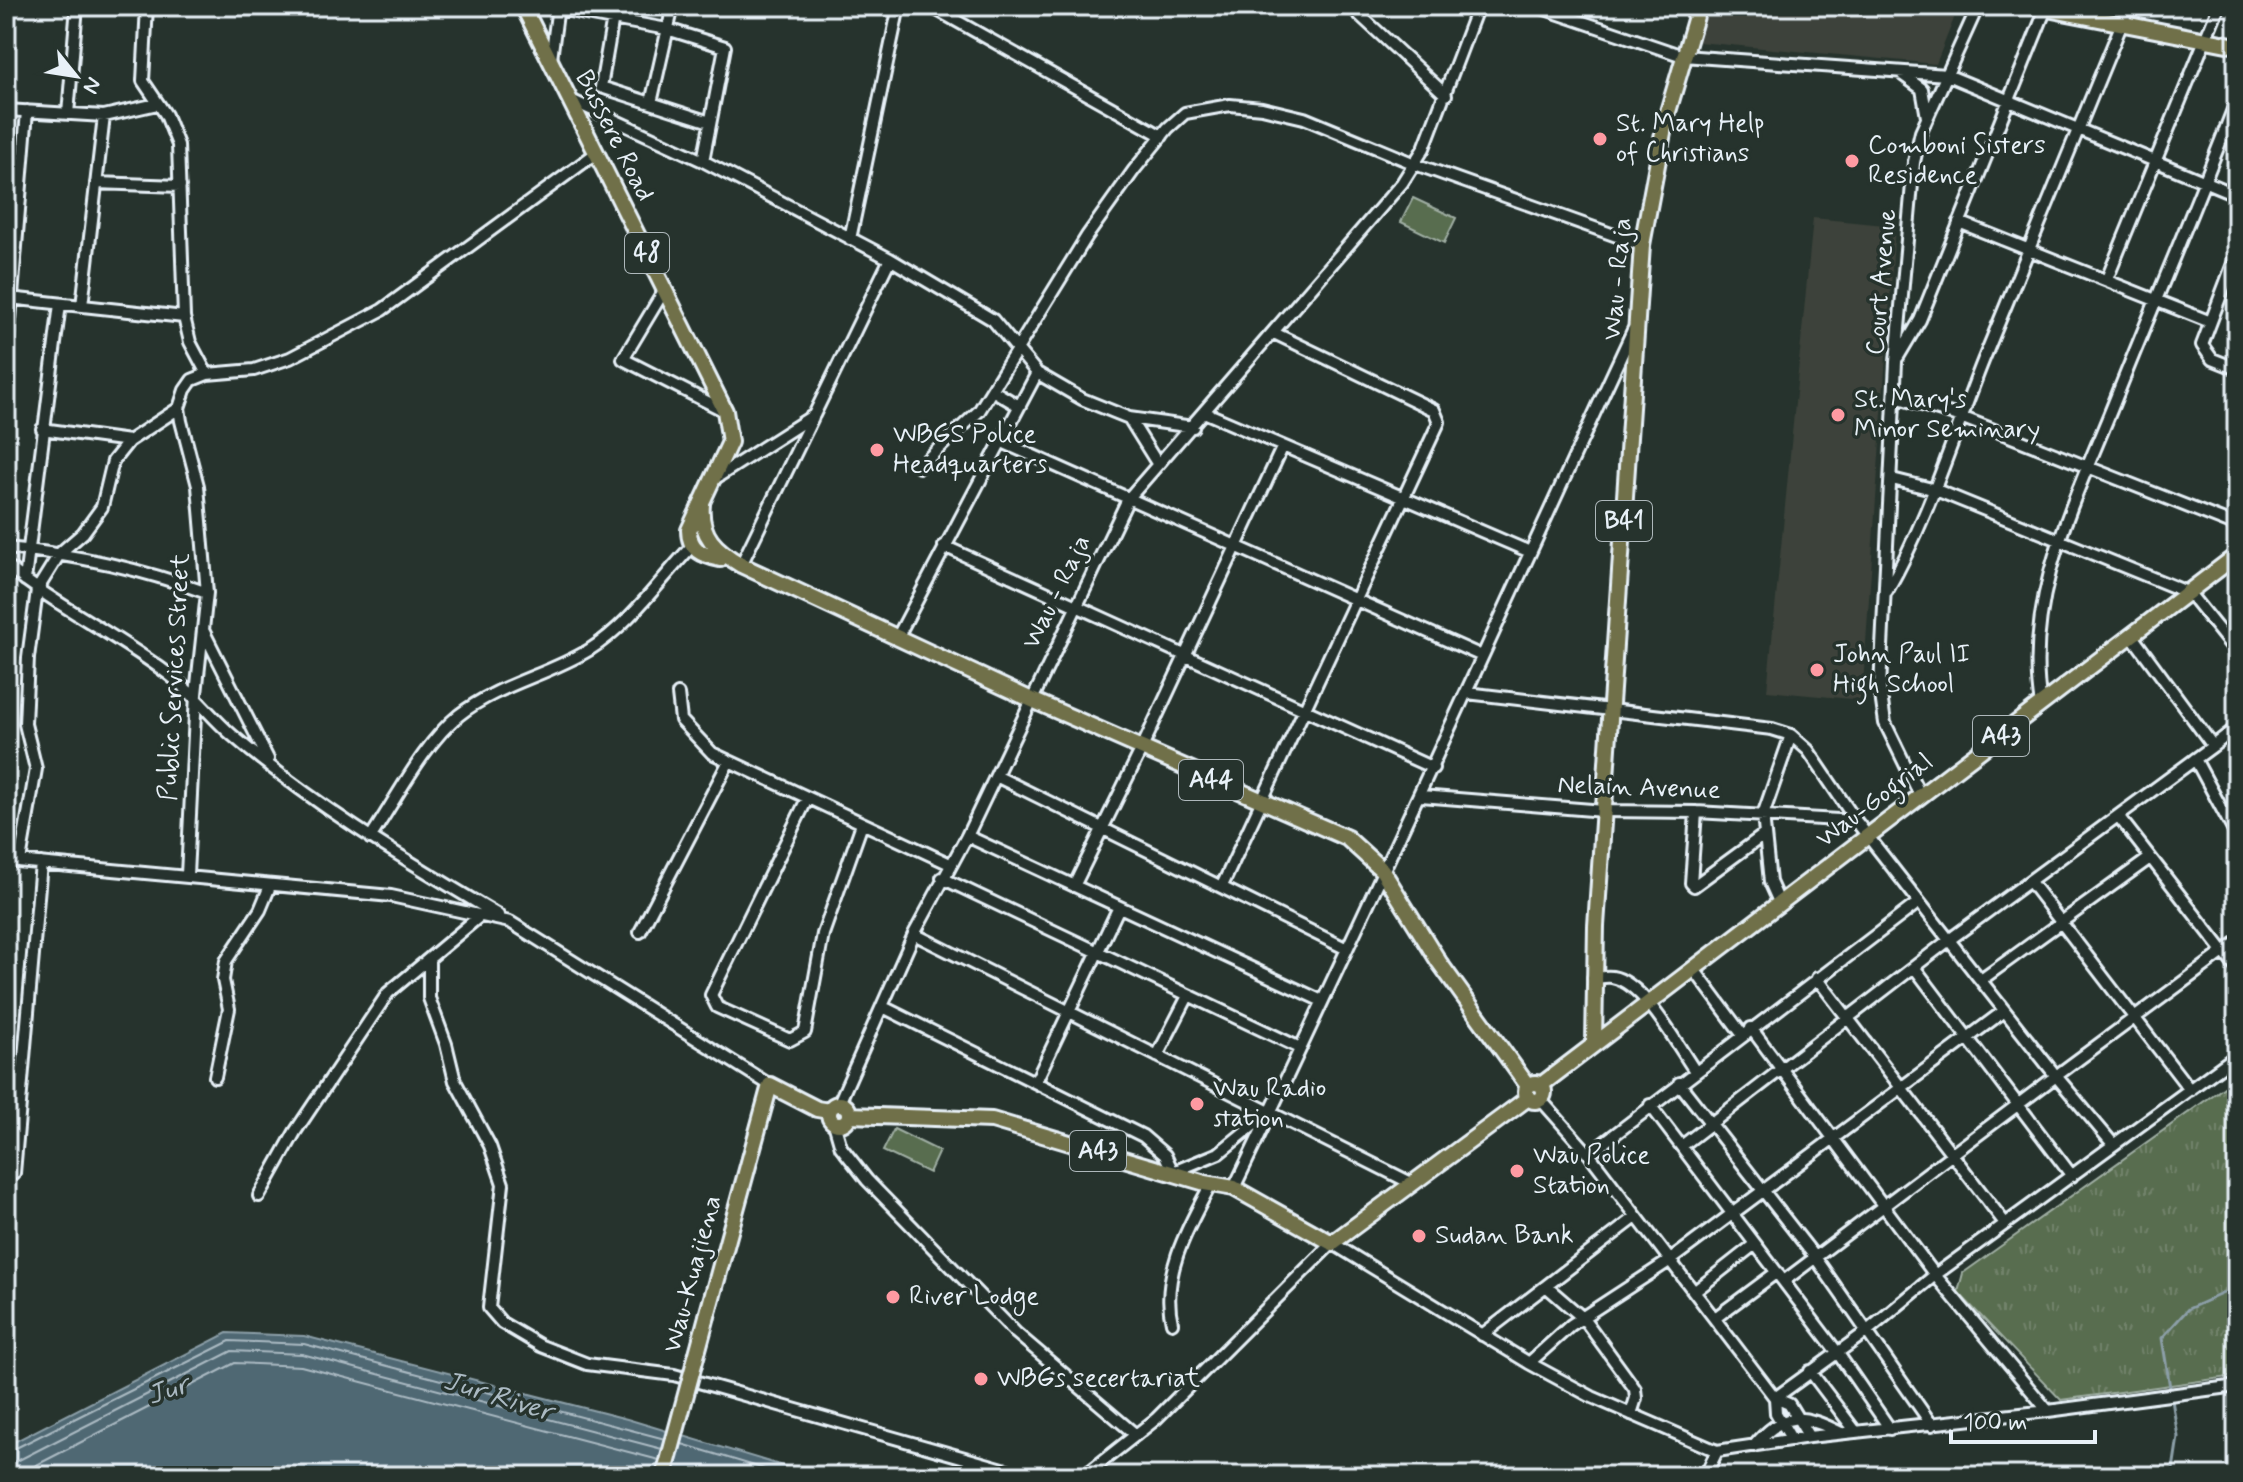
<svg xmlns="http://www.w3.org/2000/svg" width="2243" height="1482" viewBox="0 0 2243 1482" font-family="Mynerve,sans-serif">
<defs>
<pattern id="grass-tufts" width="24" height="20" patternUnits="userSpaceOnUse" patternTransform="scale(2)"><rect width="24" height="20" fill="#596d50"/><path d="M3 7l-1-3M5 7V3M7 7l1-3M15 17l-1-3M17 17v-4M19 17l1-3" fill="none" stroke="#71826a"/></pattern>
</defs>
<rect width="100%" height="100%" fill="#26332d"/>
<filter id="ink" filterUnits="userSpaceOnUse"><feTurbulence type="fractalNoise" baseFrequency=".0125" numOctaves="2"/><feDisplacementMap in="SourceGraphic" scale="16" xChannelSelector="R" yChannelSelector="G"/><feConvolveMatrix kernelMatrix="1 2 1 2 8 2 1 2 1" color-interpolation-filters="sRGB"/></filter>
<g filter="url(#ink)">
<path fill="#3c423a" d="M1708,6H1959L1936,64L1698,42Z
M1813,218L1895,226L1862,700L1767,691Z"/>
<path fill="url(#grass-tufts)" stroke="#a0afa4" stroke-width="2" d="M2237,1078V1376L2061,1400L1958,1292L1963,1273Z"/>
<path fill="#596d50" stroke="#a0afa4" stroke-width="2" d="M1413,198L1456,218L1444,243L1401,222Z
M894,1129L939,1151L929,1173L883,1151Z"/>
<path fill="#4f6873" stroke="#8c9fa8" stroke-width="2" d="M227,1333L304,1336L627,1419L816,1476H6V1446Z"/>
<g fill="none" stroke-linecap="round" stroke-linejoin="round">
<path stroke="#abbac3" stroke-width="2" d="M682,1444L788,1476
M6,1453L230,1341L304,1344L665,1439
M6,1463L17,1461L232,1351L302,1354L662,1449
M6,1475L23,1472L235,1363L301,1366L659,1460"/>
<path stroke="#8c9fa8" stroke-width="3" d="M2172,1476L2178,1437L2162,1338L2188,1309L2237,1287"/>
<g stroke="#e8f1f8" stroke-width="16">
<path id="minor" d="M147,6L143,81L166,115L178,145L184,317
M615,6L601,87L710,122
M930,6L1162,136
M1350,6L1446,95
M1536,6L1683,56L1947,75L2237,195
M558,9L667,29L725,47L703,161
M551,59L558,6
M1903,75L1922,89L1927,117
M573,101L703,161L890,259L993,320L1037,373L1082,399L1129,418L1157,463
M651,103L673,6
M6,110L104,116L157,104
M68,114L77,6
M96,183L180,186
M1959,222L2208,321
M850,239L899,6
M2237,253L2202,345L2212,359L2237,369
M2107,279L2219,6
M665,289L623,359L725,411
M9,298L184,317L190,342L207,374
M82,306L104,116
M7,357L27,111
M1898,357L1920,320L2047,6
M992,390L1019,406
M1896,397L1961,417L2237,526
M1206,413L1530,552
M1129,418L1193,427
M42,429L129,441
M1000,441L1482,656
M919,467L979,411L1087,236L1134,170L1168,128L1185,113L1230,105L1262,108L1304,118L1415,164L1642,245
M714,479L814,415L890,259
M1892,479L1936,490L2189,593L2237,653
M944,546L1433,768
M6,548C75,554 142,569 207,593
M6,565C56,606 115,634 167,673C193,692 209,715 232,735C314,806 406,860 498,915
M741,565L813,417
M25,580L60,304
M1887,591C1929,518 1952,439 1983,361C2031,242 2081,125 2129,6
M203,630L268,759
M897,638L1037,373
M1467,693L1772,729L1791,735L1808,750L1856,821L1949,940L2213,746L2132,636
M678,694L681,720L712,753L950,864
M2041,705C2023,597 2077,496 2116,398C2156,298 2199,199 2237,99
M2213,746L2237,727
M2195,759L2237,837
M996,776L1345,948
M1421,796L1604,811L1696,812L1856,821
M1921,797L1885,723L1880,688L1896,362L1914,162L1921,132L1978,6
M807,799L711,995L717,1007L790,1040L805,1032L823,934L862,824
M1696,812L1691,883L1694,886L1765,834
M2119,817L2237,969
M967,836L1322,1001
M370,838C395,801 424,743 459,715C497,685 548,675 589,650C629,625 660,580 692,546
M6,860L391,896L510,922L770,1085
M20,861L36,769L25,724L28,658L37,590L60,553L83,533L102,507L113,461L129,441L179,408
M187,875L196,694L207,593L198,486L181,421L179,408L185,390L192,380L207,374L254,370L290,358L382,310L595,154
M942,878L1300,1048
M2031,883L2190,1090
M1074,886L1142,748L1282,448
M1222,886L1439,422L1434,410L1274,333
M1779,902L1770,882L1763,815L1791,735
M640,932L728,763
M914,934L1413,1184
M429,959V998L446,1044L455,1081L490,1146L503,1184L489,1308L502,1323L541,1346L587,1364L674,1375L1028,1476
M1914,967L2072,1176
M1693,968L1742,1034
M1593,978C1598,978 1606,976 1612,977C1644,982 1677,1045 1695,1071
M1817,978L2004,1222
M1981,980L2150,858
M883,1007L1143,1136L1165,1155L1173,1172L1219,1153L1267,1114
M1751,1028L1935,1275L1866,1332L1775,1398
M1157,1056L1188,996
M215,1077L229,1009L223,980L226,961L260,910L270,886
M1036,1081L1119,907
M1679,1083L1815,1257L1932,1425
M1541,1100L1589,1154L1775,1398L1789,1404L1809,1437
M839,1103L914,934L967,836L1128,499L1402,183L1424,148L1478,6
M1650,1105L1837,1352L1890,1429
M834,1123L841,1147L867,1180L1016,1333L1136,1435
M2113,1144L2056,1076L2237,942
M1683,1145L1949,940L2056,1076L1784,1281
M1589,1154L1919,902
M14,1173L41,863
M1234,1188C1371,904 1500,616 1633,330
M259,1196L295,1132L388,993L481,915
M1547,1287L1584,1319L1635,1389L1636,1398L1631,1414
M1694,1292L1755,1244
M1715,1318L1777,1272
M1172,1323C1160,1275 1189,1225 1211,1184
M1482,1335L1636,1217
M1529,1363L1571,1325L1669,1261L2004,1011
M1810,1371L1856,1432
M1775,1398L1776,1413L1792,1440
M2048,1411L1935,1275L2237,1055
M1754,1446C1783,1411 1802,1413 1841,1433
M1084,1476L1156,1419L1332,1243L1529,1363L1592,1397L1717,1451L1809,1437L2048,1411L2237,1386
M1705,1476L1717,1451"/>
</g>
<g stroke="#e8f1f8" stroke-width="20">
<path id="major" d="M523,6L725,411L730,442L689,530C689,550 702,555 720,559L721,553
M2032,6L2237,46
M702,504C699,536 716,550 741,565L1032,700L1347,838L1382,870L1439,962L1528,1086
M1594,1043L1596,926L1642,245L1665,122L1699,6
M1526 1092a9 9 0 1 1 18 0a9 9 0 1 1-18 0Z
M1541,1085L2237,555
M829 1114a10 10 0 1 1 20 0a10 10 0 1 1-20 0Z
M849,1115L992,1120L1205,1183L1234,1188L1332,1243L1528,1098
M707,1316L770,1085L817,1109L829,1111"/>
</g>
<use href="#minor" stroke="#26332d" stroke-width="10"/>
<use href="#major" stroke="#70704a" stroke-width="14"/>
<g stroke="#e8f1f8" stroke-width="20" stroke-linecap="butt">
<path id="major-bridge" d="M664,1476L707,1316"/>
</g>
<use href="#major-bridge" stroke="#70704a" stroke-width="14"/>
</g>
</g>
<g fill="#ff9aa2" stroke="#26332d" stroke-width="3">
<circle cx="1600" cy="139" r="8"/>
<circle cx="1852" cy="161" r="8"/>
<circle cx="1838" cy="415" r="8"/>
<circle cx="877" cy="450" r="8"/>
<circle cx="1817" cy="670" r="8"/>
<circle cx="1197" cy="1104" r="8"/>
<circle cx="1517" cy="1171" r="8"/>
<circle cx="1419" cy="1236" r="8"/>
<circle cx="893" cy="1297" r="8"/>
<circle cx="981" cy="1379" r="8"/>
</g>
<g text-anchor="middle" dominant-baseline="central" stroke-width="7" stroke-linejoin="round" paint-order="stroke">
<g fill="#26332d" stroke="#aeb8bb" stroke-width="2">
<rect x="625" y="233" width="44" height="40" rx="6"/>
<rect x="1596" y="501" width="56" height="40" rx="6"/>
<rect x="1973" y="716" width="56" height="40" rx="6"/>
<rect x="1179" y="760" width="64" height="40" rx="6"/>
<rect x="1070" y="1131" width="56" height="40" rx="6"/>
</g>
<g font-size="24" font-weight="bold" fill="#e8f1f8">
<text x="647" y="253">48</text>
<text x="1624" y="521">B41</text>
<text x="2001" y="736">A43</text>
<text x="1211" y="780">A44</text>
<text x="1098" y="1151">A43</text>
</g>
<g font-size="26" fill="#e8f1f8" stroke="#26332d" text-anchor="start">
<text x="1616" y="124">St. Mary Help<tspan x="1616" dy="30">of Christians</tspan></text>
<text x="1868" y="146">Comboni Sisters<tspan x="1868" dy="30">Residence</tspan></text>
<text x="1854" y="400">St. Mary's<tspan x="1854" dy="30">Minor Seminary</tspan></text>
<text x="893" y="435">WBGS Police<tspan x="893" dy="30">Headquarters</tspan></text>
<text x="1833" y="655">John Paul II<tspan x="1833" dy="30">High School</tspan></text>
<text x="1213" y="1089">Wau Radio<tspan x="1213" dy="30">station</tspan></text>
<text x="1533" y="1156">Wau Police<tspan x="1533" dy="30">Station</tspan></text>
<text x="1435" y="1236">Sudan Bank</text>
<text x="909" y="1297">River Lodge</text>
<text x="997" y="1379">WBGs secertariat</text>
</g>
<g font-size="26" fill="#e8f1f8" stroke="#26332d">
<text transform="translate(614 136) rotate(63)">Bussere Road</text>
<text transform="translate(1618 279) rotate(-85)">Wau - Raja</text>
<text transform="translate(1882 282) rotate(-85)">Court Avenue</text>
<text transform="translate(1057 592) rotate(-64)">Wau - Raja</text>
<text transform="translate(175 677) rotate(-87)">Public Services Street</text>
<text transform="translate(1639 788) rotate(2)">Nelain Avenue</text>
<text transform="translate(1875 801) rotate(-37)">Wau-Gogrial</text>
<text transform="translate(693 1274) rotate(-75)">Wau-Kuajiena</text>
</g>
<g font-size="28" font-style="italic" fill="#abbac3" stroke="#26332d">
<text transform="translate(168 1391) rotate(-18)">Jur</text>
<text transform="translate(498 1397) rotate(17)">Jur River</text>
</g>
</g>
<rect width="2243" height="1482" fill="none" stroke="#26332d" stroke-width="32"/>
<rect x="16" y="16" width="2211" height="1450" fill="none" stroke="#e8f1f8" stroke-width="3" filter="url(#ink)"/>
<g transform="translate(76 76) rotate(120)" stroke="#26332d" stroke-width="6" paint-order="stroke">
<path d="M0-6L14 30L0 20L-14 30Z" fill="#e8f1f8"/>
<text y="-12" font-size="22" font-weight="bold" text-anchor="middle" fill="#e8f1f8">N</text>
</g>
<path d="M1951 1430v12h144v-12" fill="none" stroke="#e8f1f8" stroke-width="4"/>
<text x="1963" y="1430" font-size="24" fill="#e8f1f8" stroke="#26332d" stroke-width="6" paint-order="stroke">100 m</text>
</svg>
